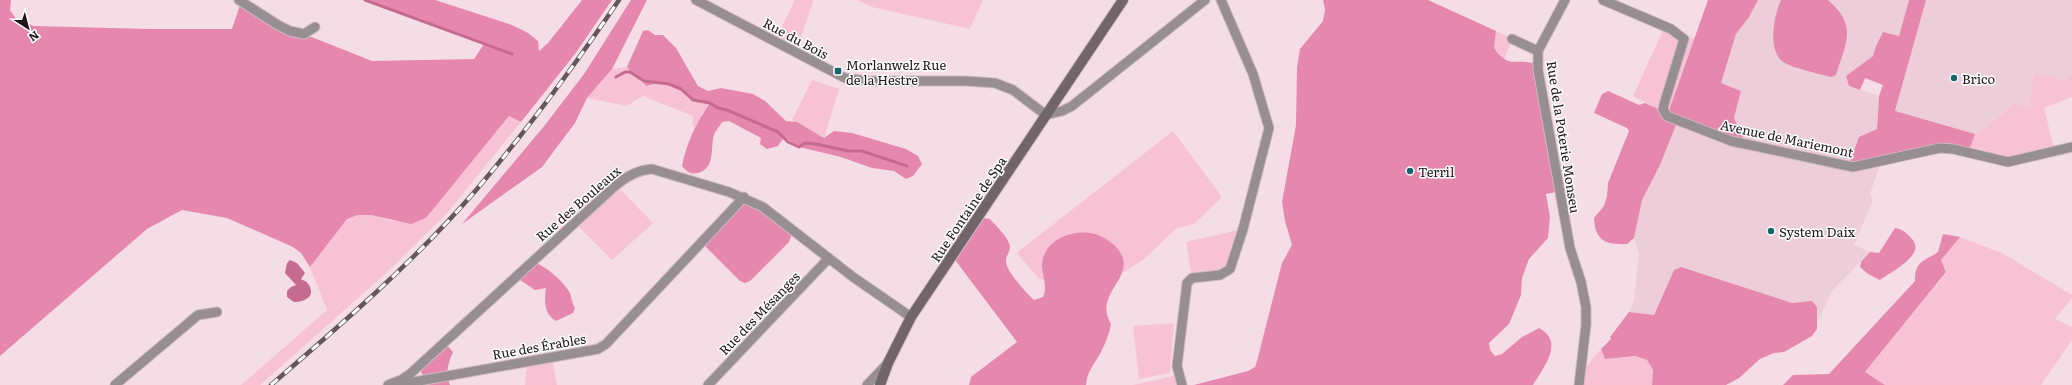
<svg xmlns="http://www.w3.org/2000/svg" width="2072" height="385" viewBox="0 0 2072 385" font-family="Literata,serif">
<rect width="100%" height="100%" fill="#f5dde5"/>
<path fill="#eccdd8" d="M1758,0H1909L1899,36L1876,46L1873,56L1846,76L1849,86L1879,96L1877,129L1859,137L1881,162L1870,194L1873,200L1854,245L1870,252L1832,291L1818,321L1817,307L1812,301L1792,303L1681,267L1674,270L1654,315L1629,312L1634,301L1639,253L1634,238L1642,200L1660,165L1676,125L1663,119L1667,116L1734,118L1741,91L1721,83L1736,34L1749,17Z
M1926,0H2072V72L2067,81L2034,72L2029,110L2014,103L1987,127L1975,134L1895,112Z"/>
<path fill="#f8c2d5" d="M795,0H814L797,47L777,37Z
M857,0H983L970,29L872,7Z
M1665,26L1684,39L1695,38L1667,116L1663,119L1658,109L1633,96Z
M1496,31L1512,39L1504,60L1494,48Z
M627,67L630,72L651,86L660,83L669,84L681,89L687,96L710,103L704,110L695,128L693,126V116L643,96L627,106L587,98L612,69Z
M2034,72L2067,81L2072,72V97L2044,108L2055,152L2014,161L1968,153L1975,134L1987,127L2014,103L2029,109Z
M812,80L839,89L824,138L792,120Z
M509,116L521,122L447,213L384,275L260,385H241L327,310L310,267L347,219L357,214L371,215L392,221L426,218Z
M1173,131L1222,197L1194,224L1177,228L1144,259L1123,273L1124,264L1084,232C1053,238 1040,246 1044,280L1038,278L1017,253L1019,251Z
M619,188L653,223L612,260L574,222Z
M1243,229L1230,269L1192,278L1186,242Z
M1960,237L2002,253L2072,295V298L2055,319L2072,327V340L2041,385H1885L1865,372L1946,273L1941,260Z
M1174,323L1170,373L1139,379L1133,326Z
M1601,349L1605,359L1635,356L1647,360L1653,370L1652,385H1579L1585,368Z
M552,358L557,385H525L527,362Z
M1178,375L1182,385H1133Z"/>
<path fill="#e688ad" d="M0,0H11L10,10L16,19L34,26L150,29H232L241,2L304,34L372,61L474,59L484,44L365,0H435L512,25L528,33L538,41L539,51L548,43L582,0H612L575,54L521,122L509,116L426,218L411,224L371,215H357L347,219L310,267L301,253L293,247L227,218L182,210L147,229L0,356Z
M631,0H647L612,69L587,98L575,123L542,167L462,224L545,125L584,74Z
M1323,0H1428L1496,31L1494,48C1510,71 1516,56 1537,65L1561,191L1546,194L1550,217L1548,238L1529,259L1522,278L1521,295L1509,324L1489,343L1490,350L1495,356L1502,354L1522,337L1539,328C1565,342 1544,367 1533,385H1194L1248,371L1255,367L1257,361L1282,263L1292,245L1285,221L1282,202L1296,125L1297,67L1300,49L1323,21L1325,10Z
M1708,0H1758L1749,17L1736,34L1721,83L1741,91L1734,118L1746,144L1667,116Z
M1781,0H1828C1858,26 1846,42 1836,75L1831,77C1820,74 1792,68 1783,62C1767,50 1774,15 1781,0Z
M1909,0H1926L1895,111L1975,134L1968,153L1948,149L1864,166L1850,162L1859,137L1877,129L1879,96L1883,85L1865,78L1860,90L1849,86L1846,76L1873,56L1876,46L1883,32L1899,36Z
M648,30L655,35H663L676,48L698,86L708,91L721,88L753,94L765,101L786,121L797,122L824,138L834,131L852,133L906,149L918,156L922,164L913,176L906,179L894,171L872,168L841,157L799,147L784,137L778,146L767,149L760,144L761,138L729,121L722,122C720,126 715,131 714,135C710,148 716,168 698,173C691,175 687,172 682,166C686,144 697,121 710,103L693,100L681,89L669,84L660,83L646,86C642,78 632,75 627,67L643,31Z
M1608,91L1639,105L1645,103L1658,109L1663,119L1676,125L1660,165L1642,200L1634,238L1627,244C1606,245 1595,241 1594,218L1604,206L1607,196L1608,183L1629,131L1627,128L1594,113L1602,94Z
M744,197L792,234L789,242L750,281L745,283L740,281L702,243Z
M983,218L990,219C996,226 1006,235 1009,243C1012,251 1006,254 1006,261C1005,270 1027,294 1034,300L1043,297C1048,287 1042,276 1042,265C1043,241 1070,230 1090,233C1099,234 1107,239 1114,245C1145,275 1091,291 1111,324C1109,335 1105,344 1100,354C1094,364 1087,372 1086,385H969L971,377L1017,342L952,256Z
M1895,228C1902,229 1907,233 1911,238C1928,254 1892,271 1880,280L1868,274L1860,267L1861,262L1870,252L1879,253Z
M1943,234L1960,237L1941,260L1946,272L1865,372L1885,385H1783L1793,375L1829,374L1915,281C1915,261 1923,262 1938,252Z
M534,263C543,263 566,284 570,293C572,299 571,301 575,308L573,313L556,321C544,314 544,301 546,288L535,290L520,280L517,275Z
M1681,267L1792,303L1812,301L1817,307V329L1812,336L1784,352L1774,353L1760,359L1739,378L1726,385H1652L1653,370L1647,360L1635,356L1605,359L1601,349L1611,339L1610,337L1629,312L1654,315L1674,270Z
M447,345L453,352C448,363 445,373 450,385H424L426,380L421,372L422,367Z"/>
<path fill="#c66b90" d="M290,260L297,263L305,273L301,279C304,281 307,281 309,285C316,297 304,302 294,302L287,297V291L291,287L296,285L285,273L287,263Z"/>
<g fill="none" stroke-linecap="round" stroke-linejoin="round">
<path stroke="#c66b90" stroke-width="3" d="M365,0L512,54
M616,77L625,72H630L644,81L669,84L681,89L693,100L710,103L718,108L727,110L778,132L788,142L799,147L805,143L816,144L848,151H862L907,166"/>
<g stroke="#ceb9c0" stroke-width="11">
<path id="street" d="M239,0L278,25L290,31L304,34L315,27
M696,0L845,78L867,81H965L995,83L1013,90L1046,115L1062,111L1072,106L1205,0
M1565,0L1538,51V70L1570,248L1581,282L1586,307V325L1579,385
M1603,0L1671,29L1684,39L1665,101L1663,109L1667,116L1731,141L1853,167L1940,148L1953,149L2008,162L2072,147
M1512,39L1538,51
M115,385L198,315L217,312
M388,385L401,380L410,374L615,186C626,177 637,170 652,169L729,192L763,207L853,277L911,317
M397,385L598,349L606,344L744,197
M708,385L829,258
M867,385L887,364
M1182,385L1177,366L1187,283L1192,278L1220,275L1230,269L1243,229L1269,128L1253,74L1221,0"/>
</g>
<g stroke="#ceb9c0" stroke-width="12">
<path id="secondary" d="M880,385L888,363L911,317L1123,0"/>
</g>
<use href="#street" stroke="#978e91" stroke-width="9"/>
<use href="#secondary" stroke="#726569" stroke-width="10"/>
<g stroke="#64575b" stroke-width="4.5">
<path id="rail" d="M271,385C343,323 415,261 477,189C528,129 575,65 619,0"/>
</g>
<use href="#rail" stroke="#fff" stroke-width="3" stroke-dasharray="9" stroke-linecap="butt"/>
</g>
<g fill="#16646c" stroke="#fff" stroke-width="1.5">
<rect x="834" y="67" width="8" height="8" rx="2"/>
<circle cx="1954" cy="78" r="4"/>
<circle cx="1410" cy="171" r="4"/>
<circle cx="1771" cy="231" r="4"/>
</g>
<g text-anchor="middle" dominant-baseline="central" stroke-width="3" stroke-linejoin="round" paint-order="stroke">
<g font-size="13" fill="#1e1619" stroke="#fff">
<text transform="translate(796 38) rotate(28)">Rue du Bois</text>
<text transform="translate(1564 137) rotate(81)">Rue de la Poterie Monseu</text>
<text transform="translate(1787 138) rotate(12)">Avenue de Mariemont</text>
<text transform="translate(578 203) rotate(-41)">Rue des Bouleaux</text>
<text transform="translate(968 209) rotate(-56)">Rue Fontaine de Spa</text>
<text transform="translate(759 313) rotate(-46)">Rue des Mésanges</text>
<text transform="translate(539 346) rotate(-10)">Rue des Érables</text>
</g>
<g font-size="13" fill="#1e1619" stroke="#fff" text-anchor="start">
<text x="846" y="64">Morlanwelz Rue<tspan x="846" dy="15">de la Hestre</tspan></text>
<text x="1962" y="78">Brico</text>
<text x="1418" y="171">Terril</text>
<text x="1779" y="231">System Daix</text>
</g>
</g>
<g transform="translate(28 28) rotate(144)" stroke="#ffffff" stroke-width="3" paint-order="stroke">
<path d="M0-3L7 15L0 10L-7 15Z" fill="#1e1619"/>
<text y="-6" font-size="11" font-weight="bold" text-anchor="middle" fill="#1e1619">N</text>
</g>
</svg>
